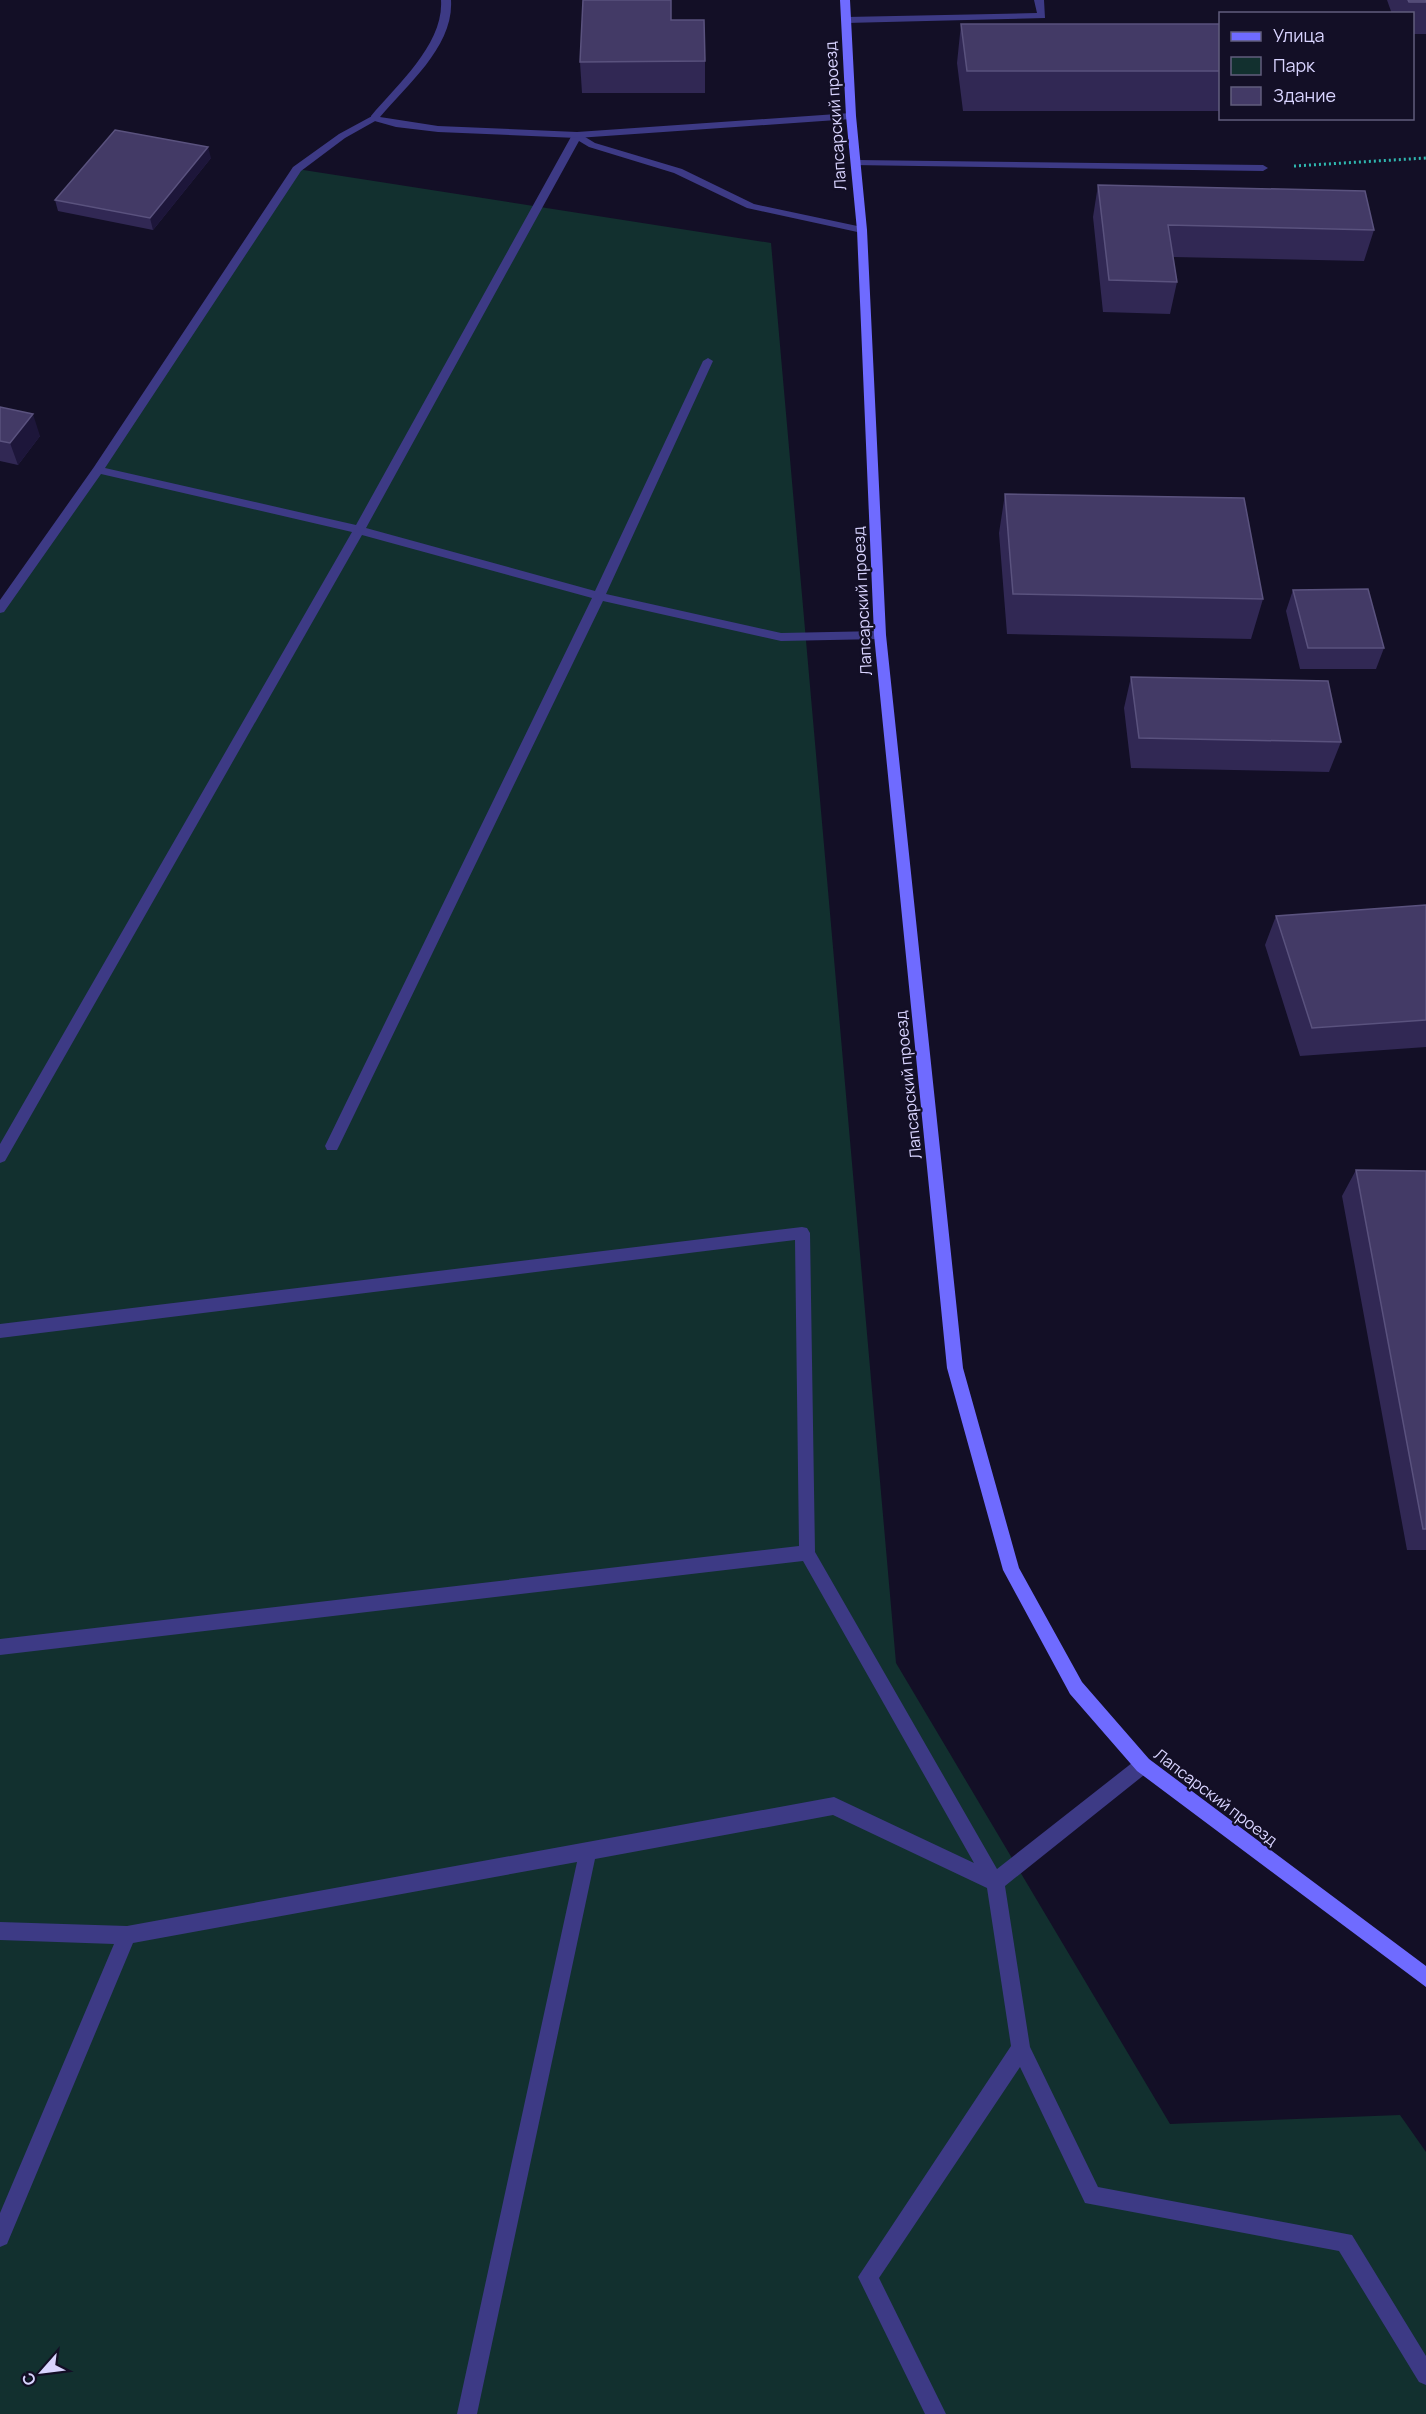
<svg xmlns="http://www.w3.org/2000/svg" width="1426" height="2414" viewBox="0 0 1426 2414" font-family="Manrope,sans-serif">
<rect width="100%" height="100%" fill="#130f26"/>
<path fill="#12302f" d="M297,169L771,243L896,1663L1170,2124L1400,2115L1426,2152V2414H0V609Z"/>
<g fill="none" stroke-linecap="round" stroke-linejoin="round">
<path stroke="#2fb8b0" stroke-width="3" stroke-dasharray="2 3" stroke-linecap="butt" d="M1294,166L1426,158"/>
<path fill="#3d3a85" fill-rule="evenodd" d="M1034,0H1044L1045,18L846,23L841,20L846,17L1037,13Z
M374,115L379,118L377,120L345,138L301,171L105,468L356,525L572,135L577,132L595,143L682,169L754,204L862,227L867,230L862,233L747,208L674,173L589,147L579,141L366,528L595,591L703,361L708,358L713,361L606,594L781,633L880,631L886,635L880,639L781,641L603,601L339,1146L337,1150H327L325,1146L592,598L362,535L5,1161L0,1163V1144L352,532L101,474L4,612L0,613V600L94,467L293,167L339,134Z
M856,160L1263,165L1268,168L1263,171L852,165V161Z
M802,1227L807,1228L810,1233L815,1552L997,1869L1137,1759L1143,1756L1149,1759L1152,1765L1149,1771L1005,1886L1030,2047L1098,2187L1352,2235L1426,2356V2385L1419,2382L1339,2251L1085,2203L1020,2067L879,2278L946,2414H925L858,2277L1011,2046L987,1888L833,1815L595,1859L477,2414H457L577,1862L133,1943L7,2244L0,2247V2213L114,1944L0,1940V1922L127,1926L834,1797L974,1863L803,1561L0,1655V1639L799,1546L795,1240L0,1338V1324Z"/>
<path fill="#3d3a85" fill-rule="evenodd" d="M441,0H451C454,46 408,84 380,117L438,126L577,132L851,113L856,116L851,119L577,138L438,132L396,127L371,120V116C398,84 444,44 441,0Z"/>
<path fill="#6f6bff" fill-rule="evenodd" d="M840,0H850L856,116L867,230L886,635L963,1368L1019,1568L1082,1682L1149,1759L1426,1966V1987L1137,1771L1070,1694L1003,1570L947,1368L874,635L857,230L846,116Z"/>
</g>
<path fill="#312854" d="M1387,0H1426V34H1413V14H1392Z
M671,20L705,61V93H582L580,62Z
M961,24H1221V111H963L957,63Z
M211,158L153,230L58,211L55,200Z
M1098,185L1374,230L1364,261L1173,257L1177,282L1170,314L1103,312L1093,217Z
M0,407L40,436L18,465L0,461Z
M1005,494L1263,599L1251,639L1007,634L999,533Z
M1293,590L1384,648L1376,669H1300L1286,611Z
M1131,677L1341,742L1329,772L1131,768L1124,708Z
M1426,905V1047L1300,1056L1265,945L1276,916Z
M1356,1170L1426,1171V1550H1407L1342,1196Z"/>
<path fill="#1d163a" d="M208,147L211,158L153,230L150,218Z
M33,414L40,436L18,465L10,443Z"/>
<path fill="#433a66" stroke="#5a527e" stroke-width="1.5" d="M583,0H671V20H704L705,61L580,62Z
M1408,0H1426V2H1409Z
M961,24H1221V71H967Z
M115,130L208,147L150,218L55,200Z
M1098,185L1365,191L1374,230L1168,225L1177,282L1109,280Z
M0,407L33,414L10,443L0,441Z
M1005,494L1244,498L1263,599L1013,594Z
M1368,589L1384,648H1308L1293,590Z
M1131,677L1328,681L1341,742L1139,738Z
M1426,905V1020L1312,1028L1276,916Z
M1356,1170L1426,1171V1529H1423Z"/>
<g text-anchor="middle" dominant-baseline="central" stroke-width="4.5" stroke-linejoin="round" paint-order="stroke">
<g font-size="16" fill="#d9d4ff" stroke="#130f26">
<text transform="translate(835 116) rotate(-94)">Лапсарский проезд</text>
<text transform="translate(862 601) rotate(-93)">Лапсарский проезд</text>
<text transform="translate(908 1085) rotate(-96)">Лапсарский проезд</text>
<text transform="translate(1216 1797) rotate(37)">Лапсарский проезд</text>
</g>
</g>
<rect x="1219" y="12" width="195" height="108" fill="#130f26" stroke="#625e7d" stroke-width="1.5"/>
<rect x="1231" y="32" width="30" height="9" fill="#6f6bff" stroke="#625e7d" stroke-width="1.5"/>
<text x="1273" y="42" font-size="18" fill="#d9d4ff">Улица</text>
<rect x="1231" y="57" width="30" height="18" fill="#12302f" stroke="#625e7d" stroke-width="1.5"/>
<text x="1273" y="72" font-size="18" fill="#d9d4ff">Парк</text>
<rect x="1231" y="87" width="30" height="18" fill="#433a66" stroke="#625e7d" stroke-width="1.5"/>
<text x="1273" y="102" font-size="18" fill="#d9d4ff">Здание</text>
<g transform="translate(42 2372) rotate(242)" stroke="#130f26" stroke-width="4.5" paint-order="stroke">
<path d="M0-4.5L10 22L0 15L-10 22Z" fill="#d9d4ff"/>
<text y="-9" font-size="16" font-weight="bold" text-anchor="middle" fill="#d9d4ff">С</text>
</g>
</svg>
